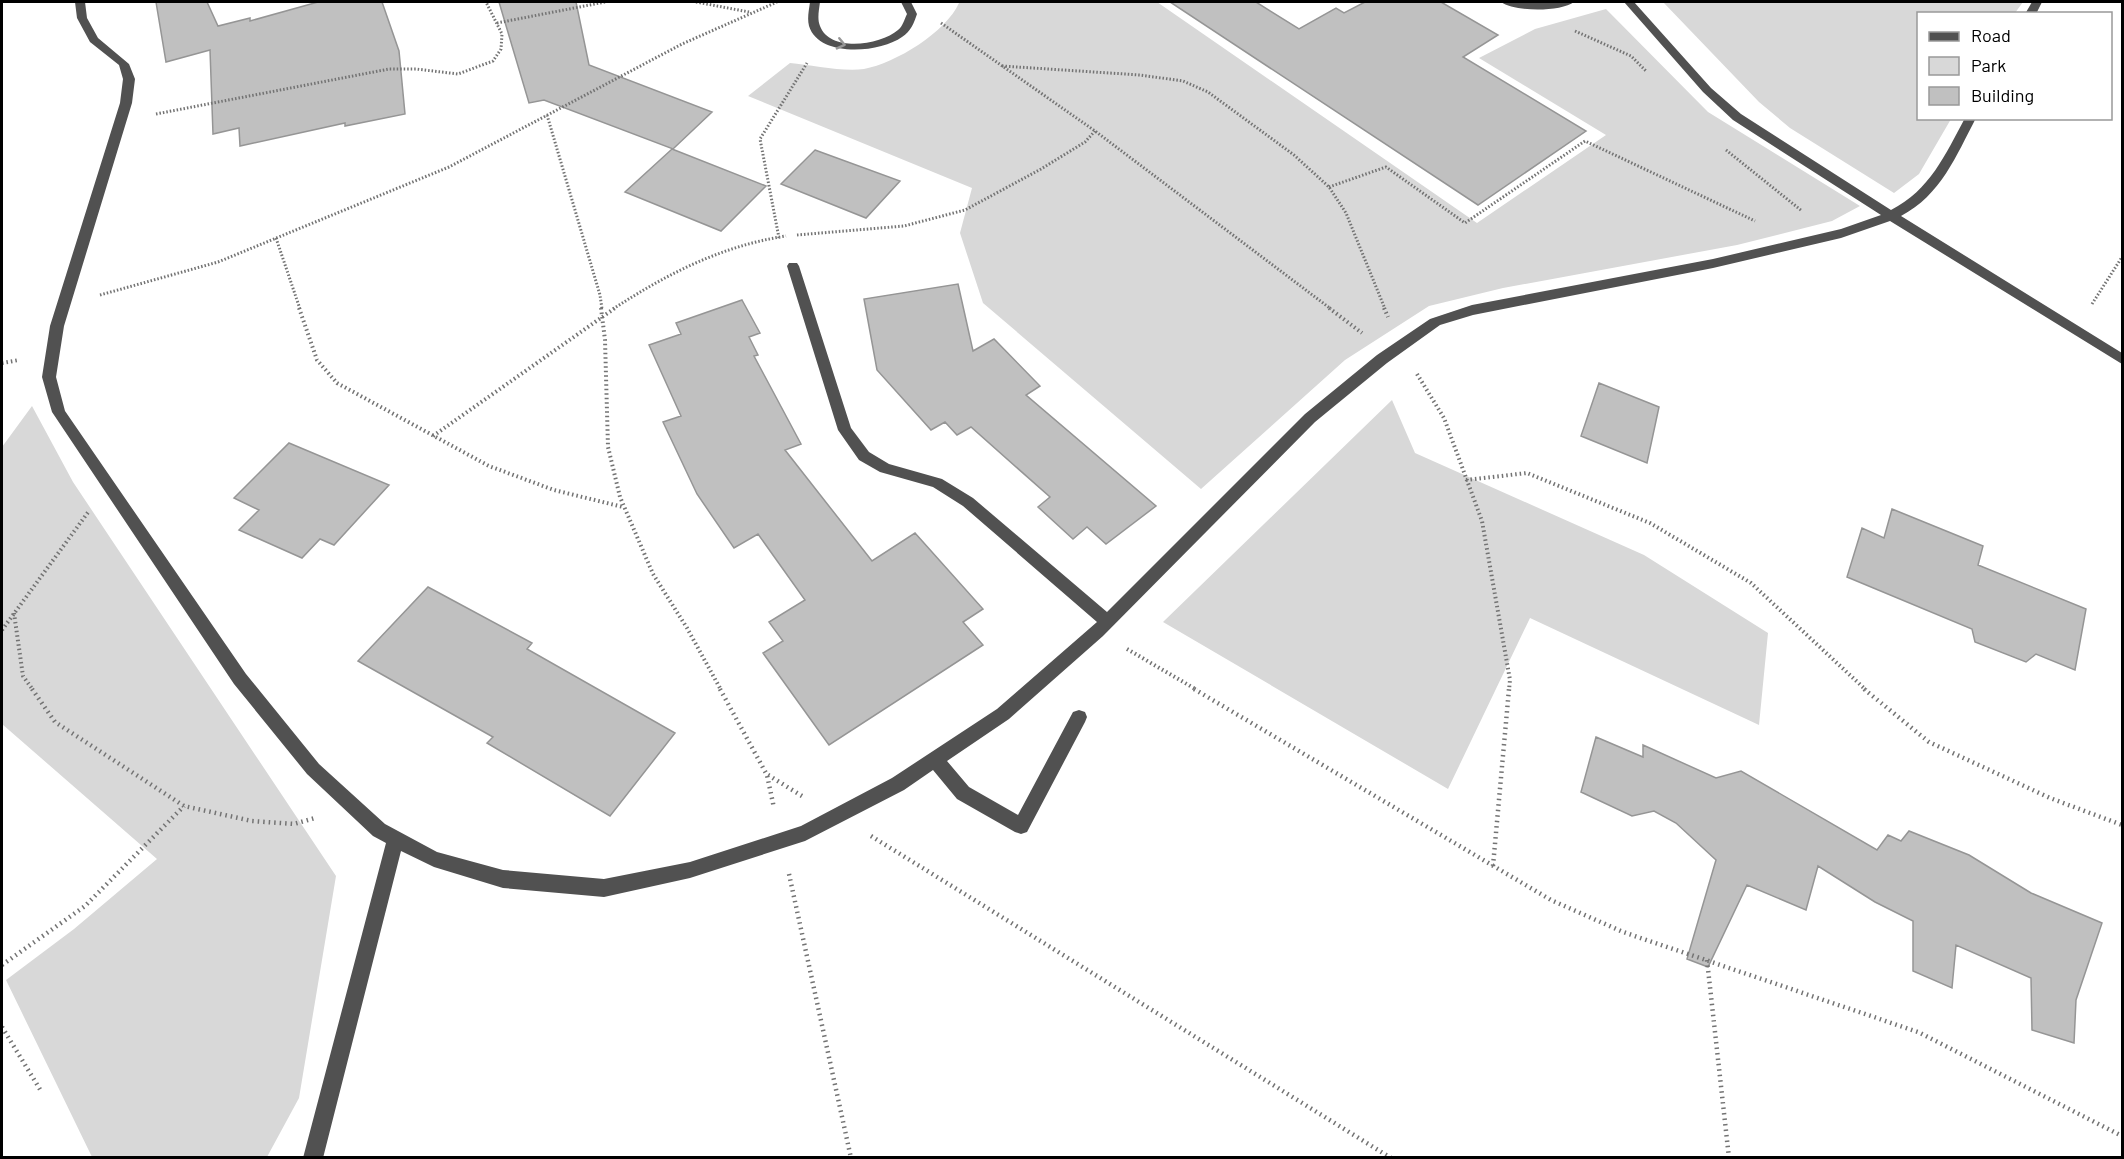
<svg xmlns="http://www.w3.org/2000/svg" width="2124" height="1159" viewBox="0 0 2124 1159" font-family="Barlow,sans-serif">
<rect width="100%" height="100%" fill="#fff"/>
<path fill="#d8d8d8" d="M1663,2H2023L2015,13L1918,14V118L1951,119L1919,174L1894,193L1790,128L1759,102Z
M959,3L1157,2L1477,223L1606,135L1479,58L1535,29L1606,9L1708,112L1860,206L1832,221L1737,245L1503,288L1429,306L1345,360L1201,489L983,303L960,233L972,188L748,96L790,63C811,65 843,72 864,69C896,63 946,32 959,3Z
M1392,400L1415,453L1644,555L1768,633L1759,725L1530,618L1448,789L1163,622Z
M32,406L73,482L336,876L299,1098L267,1157H92L6,980L74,929L157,859L2,724V447Z"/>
<path fill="#c0c0c0" stroke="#959595" stroke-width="1.5" d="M156,2H207L218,26L250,18V21L318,2H382L399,51L405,114L345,126V123L240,146L239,128L213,134L210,50L166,62Z
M499,2H576L589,65L712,112L673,149L544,100L529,103Z
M1170,2H1256L1299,29L1336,8L1344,13L1365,2H1441L1498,35L1463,57L1586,131L1478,205Z
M672,149L766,186L721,231L625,192Z
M815,150L900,181L866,218L781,184Z
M958,284L973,351L994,339L1040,386L1026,395L1156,506L1106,544L1087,527L1073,539L1038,507L1050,497L971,427L957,435L945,422L931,430L877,370L864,299Z
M742,300L760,333L749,337L758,355L754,356L801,444L785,450L872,561L915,533L983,609L963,622L983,645L829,745L763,653L783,641L769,622L805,600L758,534L734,548L697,494L663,422L681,416L649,345L681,334L676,323Z
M1599,383L1659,407L1647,463L1581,436Z
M289,443L389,485L334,545L320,539L302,558L239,530L259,510L234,498Z
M1892,509L1983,546L1978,565L2086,609L2075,670L2036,654L2026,662L1975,642L1972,629L1847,577L1862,528L1884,538Z
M428,587L532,643L527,649L675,733L610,816L487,743L493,737L358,661Z
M1596,737L1643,757V745L1716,778L1741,771L1877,850L1888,835L1901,841L1909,831L1969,855L2031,893L2102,923L2076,1000L2074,1043L2032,1030L2031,978L1956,945L1952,988L1913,971V921L1875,902L1818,866L1806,910L1747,885L1708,967L1687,959L1716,860L1676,823L1654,811L1632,816L1581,792Z"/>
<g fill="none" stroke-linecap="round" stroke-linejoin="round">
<path stroke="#737373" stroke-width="3" stroke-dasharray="1.5 2" stroke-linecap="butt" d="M696,2L749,12
M497,23L605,2
M941,23L1095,131L1331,309
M1575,31L1631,56L1646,71
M1002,66L1140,75L1183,81L1208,92L1294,155L1329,187L1346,213L1385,309
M156,114L389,69H416L458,74L493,61L501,49L502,34L486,2
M547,115L600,295L602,309
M1726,150L1802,211
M1329,187L1386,167L1465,223L1585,141L1755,221
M797,235L904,226L965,210L1041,169L1085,142L1095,131
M276,238L300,309
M779,238L760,139L807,63
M100,295L218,262L449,167L682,44L777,2
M2092,304L2122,257
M613,309C667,274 721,246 786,236"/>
<path stroke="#737373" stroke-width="4" stroke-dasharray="1.5 3" stroke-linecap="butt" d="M299,308L317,360L337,383L489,466L554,490L623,507
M601,308L605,340L608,447L620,497L653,574L687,628L721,690
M1329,308L1362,333
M1384,308L1388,317
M2,363L19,360
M1417,374L1444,418L1482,521L1510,680L1509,690
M433,436L615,308
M1466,480L1527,473L1650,523L1751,583L1866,690
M14,613L23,676L33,690
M2,630L89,511
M1127,649L1197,690"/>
<path stroke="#737373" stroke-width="4.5" stroke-dasharray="1.5 4" stroke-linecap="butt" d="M32,689L55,722L184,806L252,821L294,824L315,818
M720,689L767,775L774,808
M1194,689L1551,900L1623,932L1918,1032L2122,1136
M1864,689L1929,742L2050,798L2122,825
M768,775L802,796
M871,836L1391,1158
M1493,866L1509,689
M789,874L851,1158
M1707,960L1729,1158
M2,965L85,906L184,806
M2,1027L41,1091"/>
<path fill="#515151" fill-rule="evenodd" d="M75,2H85L87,18L98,38L129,64L135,79L132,103L64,326L56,377L65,411L246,674L319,764L385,824L437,852L503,870L604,879L690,862L801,826L892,778L997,709L1097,622L963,506L933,487L880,472L859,460L838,430L787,266L789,263H797L799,266L851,428L869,452L889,464L942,479L973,498L1107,612L1305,414L1377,355L1430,319L1472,305L1713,259L1841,229L1881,215L1733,120L1703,92L1624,2H1634L1711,88L1741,114L1891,210C1930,190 1945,155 1965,118H1976C1956,156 1941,195 1901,216L2122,353V364L1890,221L1841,238L1713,268L1473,315L1440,325L1387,363L1315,422L1103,636L1009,719L947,761L969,787L1018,815L1073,712L1079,710L1085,712L1087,717L1085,722L1027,832L1021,834L1015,832L957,799L933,770L904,790L805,841L690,878L604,897L503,888L434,867L401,851L323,1158H303L386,843L373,836L307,774L234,684L52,412L42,377L50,326L120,103L123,79L119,65L90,42L77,18Z
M810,2H820C819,10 817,19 820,26C830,53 881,45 898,30C903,26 904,20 907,14L901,2H911L917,14C914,23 911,31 902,37C880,53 819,58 809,26C807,18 809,10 810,2Z
M1501,2H1574C1561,12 1514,12 1501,2Z
M2032,2H2042L2036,14H2025Z"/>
</g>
<defs><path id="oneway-chevron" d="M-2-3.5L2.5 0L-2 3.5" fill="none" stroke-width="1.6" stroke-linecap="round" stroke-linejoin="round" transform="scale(1.5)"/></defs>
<use stroke="#979797" href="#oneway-chevron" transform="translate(841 44) rotate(13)"/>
<rect width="2124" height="1159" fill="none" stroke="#000000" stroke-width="6"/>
<rect x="1917" y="12" width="195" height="108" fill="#ffffff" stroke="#999999" stroke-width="1.5"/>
<rect x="1929" y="32" width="30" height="9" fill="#515151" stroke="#999999" stroke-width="1.5"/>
<text x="1971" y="42" font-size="18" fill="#000000">Road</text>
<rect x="1929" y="57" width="30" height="18" fill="#d8d8d8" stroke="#999999" stroke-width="1.5"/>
<text x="1971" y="72" font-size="18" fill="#000000">Park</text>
<rect x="1929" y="87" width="30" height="18" fill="#c0c0c0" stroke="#999999" stroke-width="1.5"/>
<text x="1971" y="102" font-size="18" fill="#000000">Building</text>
</svg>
